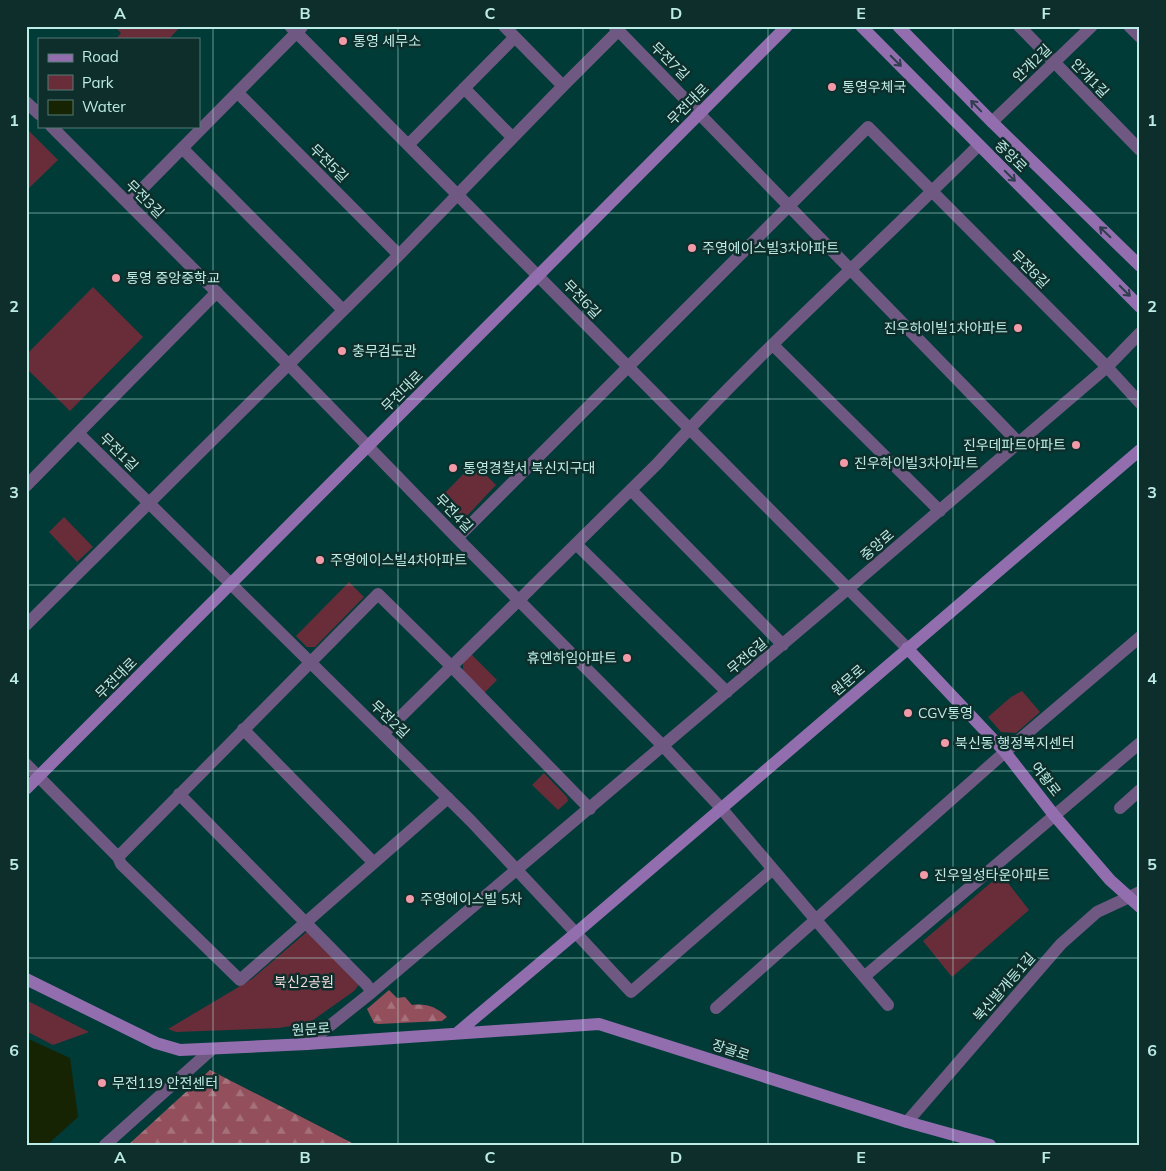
<svg xmlns="http://www.w3.org/2000/svg" width="1166" height="1171" viewBox="0 0 1166 1171" font-family="Mulish,'Noto Sans KR',sans-serif">
<defs>
<pattern id="forest-firs" width="22" height="20" patternUnits="userSpaceOnUse" patternTransform="scale(1.25)"><rect width="22" height="20" fill="#944f5c"/><path d="M5 1l3.5 6h-7zM16 11l3.5 6h-7z" fill="#a5717b"/></pattern>
</defs>
<rect width="100%" height="100%" fill="#003b37"/>
<path fill="#692d39" d="M114,26H181L169,39H116L121,33Z
M26,128L58,160L26,191Z
M93,287L143,337L70,411L26,368V355Z
M474,463L496,485L466,517L457,516L439,499Z
M64,517L93,547L77,562L49,532Z
M349,582L364,597L315,647H307L296,636Z
M471,654L497,680L484,693L463,672V662Z
M1022,691L1040,712L1016,733L1001,732L988,717L1011,697Z
M544,773L567,797L568,801L558,810L532,785Z
M1001,874L1029,910L952,977L923,941Z
M309,930L361,982L354,991L309,1023L279,1028L176,1032L168,1029L252,979Z
M26,1000L89,1032L53,1045L26,1031Z"/>
<path fill="url(#forest-firs)" d="M389,990L397,998L405,997L412,1005C426,1003 437,1007 447,1017L442,1021L378,1024L374,1023L367,1009Z
M210,1070L352,1143L353,1145H128Z"/>
<path fill="#162404" d="M26,1038L70,1058L78,1117L47,1145H26Z"/>
<g fill="none" stroke-linecap="round" stroke-linejoin="round">
<path stroke="#6f5982" stroke-width="12" d="M290,26L907,648
M504,26L563,86L619,30
M614,26L1019,443
M1019,26L1140,150
M1129,26L1140,37
M464,88L512,137
M238,93L399,255
M26,102L39,114
M992,122L1092,26
M51,126L288,364L457,538L663,746L721,808L888,1005
M409,144L515,37
M182,148L343,310
M128,203L302,27
M773,345L940,511
M78,433L217,292
M26,486L78,433L471,821L631,992L772,870
M631,490L783,645
M457,538L868,127L1107,367L1140,403
M576,544L727,692
M26,625L399,255L563,86
M243,729L374,863
M383,734L657,464C758,352 872,252 979,145
M26,764L118,857L121,864L240,980L448,798
M179,794L366,984L372,992
M1120,808L1140,790
M118,857L378,594L452,667L590,809
M865,976L1140,743
M716,1008L1005,752L1140,637
M307,1044L372,992L849,588L1107,367L1140,333
M907,1122L1061,944L1097,912L1140,892
M105,1145L211,1050"/>
<path stroke="#926eaf" stroke-width="12" d="M861,26L1140,307
M898,26L992,122L1140,266
M907,648L1005,752L1054,815L1110,880L1140,907
M26,789L787,26
M26,979L156,1043L180,1050L307,1044L599,1024L907,1122L990,1145
M457,1033L577,932L1140,450"/>
</g>
<defs><path id="oneway-shaft" d="M-6 0H5M1.5-3L5.5 0L1.5 3" fill="none" stroke-width="1.6" stroke-linecap="round" stroke-linejoin="round" transform="scale(1.25)"/></defs>
<g stroke="#2f3e4c">
<use href="#oneway-shaft" transform="translate(896 61) rotate(45)"/>
<use href="#oneway-shaft" transform="translate(976 106) rotate(-134)"/>
<use href="#oneway-shaft" transform="translate(1010 176) rotate(45)"/>
<use href="#oneway-shaft" transform="translate(1105 232) rotate(-136)"/>
<use href="#oneway-shaft" transform="translate(1125 291) rotate(45)"/>
</g>
<path fill="none" stroke="#bdebe6" stroke-width="1" stroke-opacity="0.55" d="M213,26V1145M398,26V1145M583,26V1145M768,26V1145M953,26V1145M26,213H1140M26,399H1140M26,585H1140M26,771H1140M26,958H1140"/>
<g fill="#f39aa9" stroke="#0e2e2b" stroke-width="2">
<circle cx="343" cy="41" r="5"/>
<circle cx="832" cy="87" r="5"/>
<circle cx="692" cy="248" r="5"/>
<circle cx="116" cy="278" r="5"/>
<circle cx="1018" cy="328" r="5"/>
<circle cx="342" cy="351" r="5"/>
<circle cx="1076" cy="445" r="5"/>
<circle cx="844" cy="463" r="5"/>
<circle cx="453" cy="468" r="5"/>
<circle cx="320" cy="560" r="5"/>
<circle cx="627" cy="658" r="5"/>
<circle cx="908" cy="713" r="5"/>
<circle cx="945" cy="743" r="5"/>
<circle cx="924" cy="875" r="5"/>
<circle cx="410" cy="899" r="5"/>
<circle cx="102" cy="1083" r="5"/>
</g>
<g text-anchor="middle" dominant-baseline="central" stroke-width="5" stroke-linejoin="round" paint-order="stroke">
<g font-size="14" fill="#bdebe6" stroke="#0e2e2b" text-anchor="start">
<text x="353" y="41">통영 세무소</text>
<text x="842" y="87">통영우체국</text>
<text x="702" y="248">주영에이스빌3차아파트</text>
<text x="126" y="278">통영 중앙중학교</text>
<text x="1008" y="328" text-anchor="end">진우하이빌1차아파트</text>
<text x="352" y="351">충무검도관</text>
<text x="1066" y="445" text-anchor="end">진우데파트아파트</text>
<text x="854" y="463">진우하이빌3차아파트</text>
<text x="463" y="468">통영경찰서 북신지구대</text>
<text x="330" y="560">주영에이스빌4차아파트</text>
<text x="617" y="658" text-anchor="end">휴엔하임아파트</text>
<text x="918" y="713">CGV통영</text>
<text x="955" y="743">북신동 행정복지센터</text>
<text x="934" y="875">진우일성타운아파트</text>
<text x="420" y="899">주영에이스빌 5차</text>
<text x="112" y="1083">무전119 안전센터</text>
</g>
<g font-size="14" fill="#bdebe6" stroke="#0e2e2b">
<text transform="translate(670 61) rotate(45)">무전7길</text>
<text transform="translate(1032 63) rotate(-44)">안개2길</text>
<text transform="translate(1090 78) rotate(46)">안개1길</text>
<text transform="translate(688 104) rotate(-45)">무전대로</text>
<text transform="translate(1011 156) rotate(45)">중앙로</text>
<text transform="translate(329 163) rotate(45)">무전5길</text>
<text transform="translate(145 199) rotate(45)">무전3길</text>
<text transform="translate(1030 269) rotate(45)">무전8길</text>
<text transform="translate(582 299) rotate(46)">무전6길</text>
<text transform="translate(402 391) rotate(-45)">무전대로</text>
<text transform="translate(119 452) rotate(45)">무전1길</text>
<text transform="translate(454 513) rotate(46)">무전4길</text>
<text transform="translate(877 545) rotate(-41)">중앙로</text>
<text transform="translate(747 656) rotate(-40)">무전6길</text>
<text transform="translate(116 678) rotate(-45)">무전대로</text>
<text transform="translate(848 680) rotate(-41)">원문로</text>
<text transform="translate(390 719) rotate(44)">무전2길</text>
<text transform="translate(1046 779) rotate(52)">여황로</text>
<text transform="translate(1004 987) rotate(-49)">북신발개등1길</text>
<text transform="translate(311 1029) rotate(-4)">원문로</text>
<text transform="translate(731 1050) rotate(18)">장골로</text>
</g>
<g font-size="14" fill="#f1dbde" stroke="#0e2e2b">
<text x="304" y="982">북신2공원</text>
</g>
</g>
<rect width="1166" height="1171" fill="none" stroke="#0e2e2b" stroke-width="55"/>
<rect x="38" y="38" width="162" height="90" fill="#0e2e2b" stroke="#547a76"/>
<rect x="48" y="54" width="25" height="8" fill="#926eaf" stroke="#547a76"/>
<text x="82" y="62" font-size="15" fill="#bdebe6">Road</text>
<rect x="48" y="75" width="25" height="15" fill="#692d39" stroke="#547a76"/>
<text x="82" y="88" font-size="15" fill="#bdebe6">Park</text>
<rect x="48" y="100" width="25" height="15" fill="#162404" stroke="#547a76"/>
<text x="82" y="112" font-size="15" fill="#bdebe6">Water</text>
<rect x="28" y="28" width="1110" height="1116" fill="none" stroke="#bdebe6" stroke-width="2"/>
<g font-size="16" text-anchor="middle" font-weight="bold" fill="#bdebe6">
<text x="120" y="19">A</text>
<text x="305" y="19">B</text>
<text x="490" y="19">C</text>
<text x="676" y="19">D</text>
<text x="861" y="19">E</text>
<text x="1046" y="19">F</text>
<text x="14" y="126">1</text>
<text x="1152" y="126">1</text>
<text x="14" y="312">2</text>
<text x="1152" y="312">2</text>
<text x="14" y="498">3</text>
<text x="1152" y="498">3</text>
<text x="14" y="684">4</text>
<text x="1152" y="684">4</text>
<text x="14" y="870">5</text>
<text x="1152" y="870">5</text>
<text x="14" y="1056">6</text>
<text x="1152" y="1056">6</text>
<text x="120" y="1163">A</text>
<text x="305" y="1163">B</text>
<text x="490" y="1163">C</text>
<text x="676" y="1163">D</text>
<text x="861" y="1163">E</text>
<text x="1046" y="1163">F</text>
</g>
</svg>
